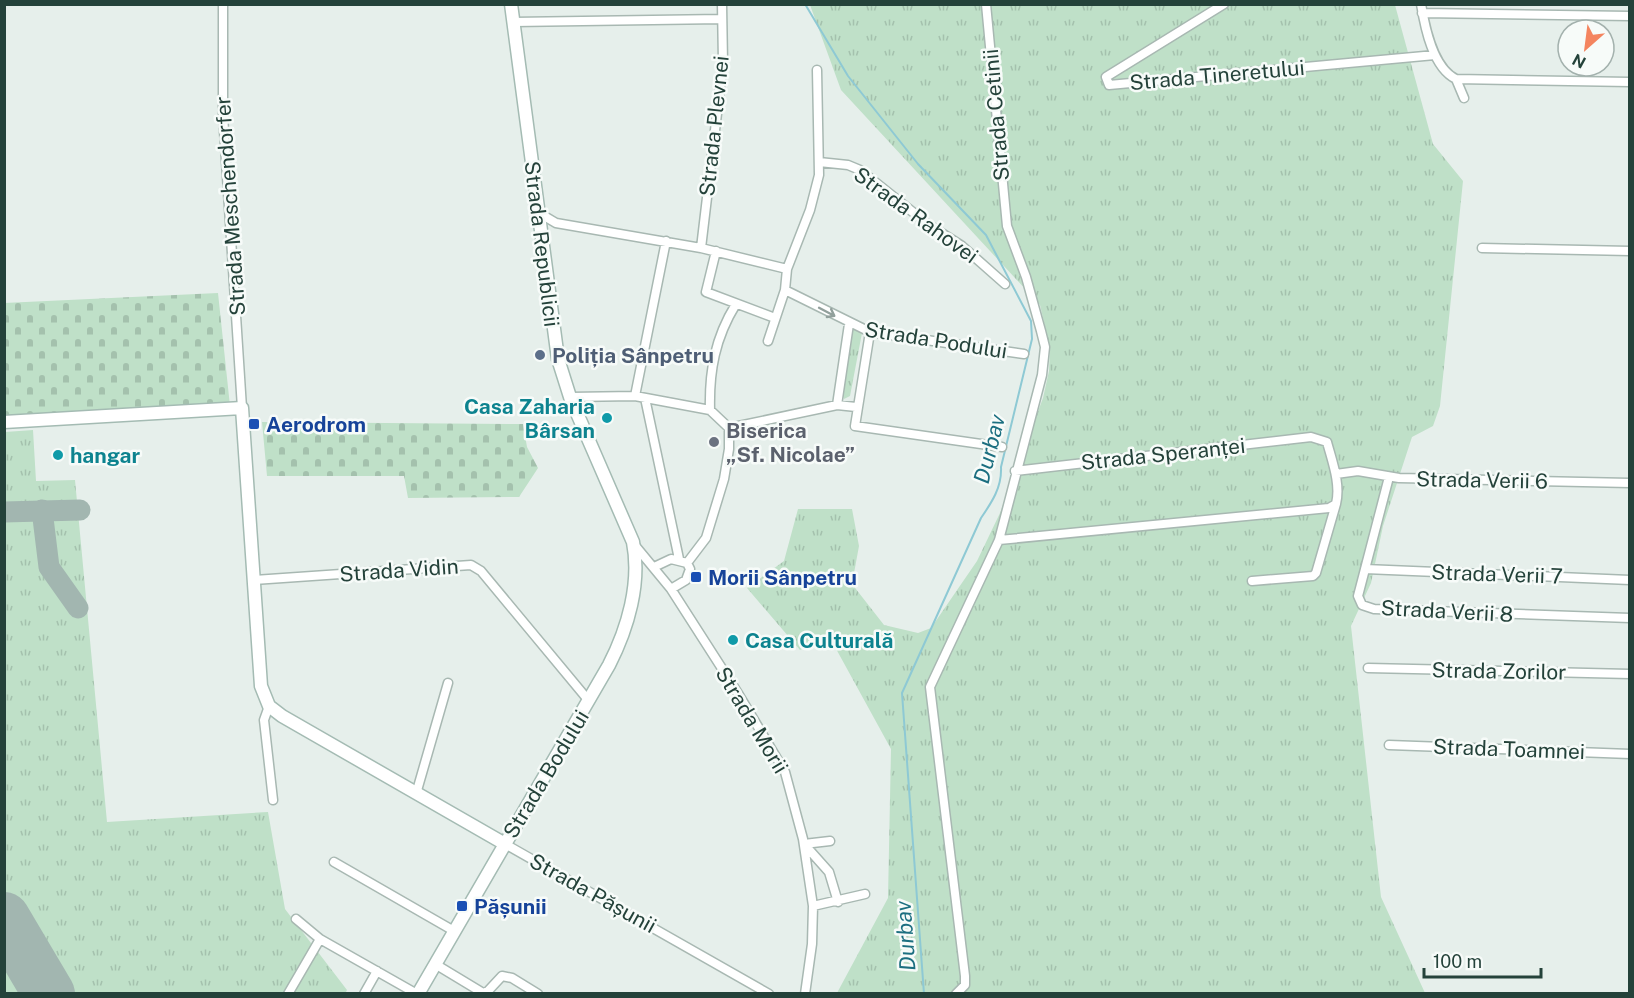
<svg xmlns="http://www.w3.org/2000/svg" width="1634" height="998" viewBox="0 0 1634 998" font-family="'Public Sans',sans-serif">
<defs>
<pattern id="grass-tufts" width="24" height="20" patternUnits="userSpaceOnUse" patternTransform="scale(1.5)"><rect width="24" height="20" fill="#bfe0c8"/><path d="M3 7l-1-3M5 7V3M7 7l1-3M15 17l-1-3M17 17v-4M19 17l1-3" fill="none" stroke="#a4c1ad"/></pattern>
<pattern id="cemetery-stones" width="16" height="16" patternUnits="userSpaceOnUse" patternTransform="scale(1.5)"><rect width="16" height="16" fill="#bfe0c8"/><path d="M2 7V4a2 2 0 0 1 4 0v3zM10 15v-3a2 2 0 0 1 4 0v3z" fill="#a4c1ad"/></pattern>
</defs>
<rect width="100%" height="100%" fill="#e6efeb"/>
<path fill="url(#grass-tufts)" d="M975,4L1395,5L1433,144L1463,181L1440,406L1433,426L1412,437L1383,526L1371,583L1351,626L1381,897L1425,993H837L888,898L891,749L829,636L800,650L747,588L784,561L798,509H852L859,546L852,584L884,625L918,633L931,628L977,561L1000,513L1043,398L1049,371L1050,348L1040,305L841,90L810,5Z
M852,328L862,333L850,396L844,399L842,393Z
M33,430L36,481L75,480L107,822L268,812L285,909L347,990L345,994H5V432Z"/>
<path fill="url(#cemetery-stones)" d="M218,293L230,406L5,418L4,303Z
M262,422L523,424L527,447L538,468L519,497L408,498L404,476H267Z"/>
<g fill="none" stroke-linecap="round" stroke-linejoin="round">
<path stroke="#8ec9d4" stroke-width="2" d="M805,4L848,76L918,164L986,235L1031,321L1032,339L1001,467C1002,487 992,502 981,518L902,693L924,994"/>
<path stroke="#a2b6b0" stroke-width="21" d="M42,510L49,567L78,608
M4,512L80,510"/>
<path stroke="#a2b6b0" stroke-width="52" d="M4,918L49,994"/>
<g stroke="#a8b8b2" stroke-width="11">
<path id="street" d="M223,4V115L242,408
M1224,4L1106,77L1109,85L1435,55
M1421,4C1425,28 1433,68 1456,79L1464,98
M1422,13L1630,16
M513,22L722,19
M1456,79L1630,82
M819,162L848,165L860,170L929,225L962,246L1005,284
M539,213L556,223L701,248L787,269
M701,248L723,63L722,4
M1482,248L1630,251
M716,251L706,292L775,318
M785,290L870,332L1024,354
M870,332L855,426L1002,447
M768,341L785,290L787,269L810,210L819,175L817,70
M635,396L666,241
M570,397L635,396L710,410L729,428V449L724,479L706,538L687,563
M645,398L679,559
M837,405L849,324
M710,410C709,371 715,338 736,304
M729,428L837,405L856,407
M1336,474L1358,471L1399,478L1630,483
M1389,477L1358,596L1362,605L1374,609L1630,618
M999,540L1329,508L1336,504C1341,484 1332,461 1327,442L1311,437L1015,471
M633,543L671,589L739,695L785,772L803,839L813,906L812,944L805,994
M654,567L671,559L687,563L690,569L686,580L671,589
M1365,569L1630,580
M254,580L471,565L481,571L589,701
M1252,581L1313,576L1316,573L1336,504
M1368,668L1630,674
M269,706L264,720L273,800
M1389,745L1630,754
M416,794L448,683
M505,844L769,994
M804,844L829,872L838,902
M804,844L830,841
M334,862L454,931
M813,906L865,894
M296,919L320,939L417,994
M435,964L483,993L488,991L502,976L512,978L538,994
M288,994L320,939
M364,994L377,971
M956,994L965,985V976L930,687L999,540L1042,375L1045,347L1041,331L1026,277L1007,226L986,4"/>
</g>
<g stroke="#a4bbb3" stroke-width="15">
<path id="secondary" d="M4,422L242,408L261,686L269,706L282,716L505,844
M418,994L609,665C628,628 641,583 633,542L570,397L558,359L511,4"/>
</g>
<use href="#street" stroke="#fff" stroke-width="8"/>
<use href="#secondary" stroke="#fff" stroke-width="12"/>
</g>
<defs><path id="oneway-shaft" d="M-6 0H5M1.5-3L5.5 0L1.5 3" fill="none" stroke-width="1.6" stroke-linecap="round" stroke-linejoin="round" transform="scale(1.5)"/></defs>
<use stroke="#92a09c" href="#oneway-shaft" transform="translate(827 312) rotate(28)"/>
<circle fill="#5c6f8a" stroke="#f7fbf9" stroke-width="2" cx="540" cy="355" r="6"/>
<g fill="#0f9aa8" stroke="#f7fbf9" stroke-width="2">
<circle cx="607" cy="418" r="6"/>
<circle cx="58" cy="455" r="6"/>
<circle cx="733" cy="640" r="6"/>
</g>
<g fill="#1a4fb4" stroke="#f7fbf9" stroke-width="2">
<rect x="248" y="418" width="12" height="12" rx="3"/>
<rect x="690" y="571" width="12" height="12" rx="3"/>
<rect x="456" y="900" width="12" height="12" rx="3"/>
</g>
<circle fill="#6b7280" stroke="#f7fbf9" stroke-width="2" cx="714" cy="442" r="6"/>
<g text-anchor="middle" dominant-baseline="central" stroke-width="5" stroke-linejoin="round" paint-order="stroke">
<g font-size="21" fill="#24423a" stroke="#f7fbf9">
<text transform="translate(1217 75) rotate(-5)">Strada Tineretului</text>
<text transform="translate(996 115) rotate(-95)">Strada Cetinii</text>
<text transform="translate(714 126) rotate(-84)">Strada Plevnei</text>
<text transform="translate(230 206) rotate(-94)">Strada Meschendorfer</text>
<text transform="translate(916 215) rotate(36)">Strada Rahovei</text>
<text transform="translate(542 244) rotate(83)">Strada Republicii</text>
<text transform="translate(936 340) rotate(9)">Strada Podului</text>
<text transform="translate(1163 454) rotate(-6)">Strada Speranței</text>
<text transform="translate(1482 480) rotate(1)">Strada Verii 6</text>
<text transform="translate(399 570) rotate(-4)">Strada Vidin</text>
<text transform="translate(1497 574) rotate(2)">Strada Verii 7</text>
<text transform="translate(1447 611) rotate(3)">Strada Verii 8</text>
<text transform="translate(1499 671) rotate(1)">Strada Zorilor</text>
<text transform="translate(752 720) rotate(59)">Strada Morii</text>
<text transform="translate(1509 749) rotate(2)">Strada Toamnei</text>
<text transform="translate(546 774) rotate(-59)">Strada Bodului</text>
<text transform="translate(593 893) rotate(29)">Strada Pășunii</text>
</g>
<g font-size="21" font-weight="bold" fill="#4e5e75" stroke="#f7fbf9" text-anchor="start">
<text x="552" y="355">Poliția Sânpetru</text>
</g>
<g font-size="21" font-weight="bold" fill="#0d838f" stroke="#f7fbf9" text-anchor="start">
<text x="595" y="406" text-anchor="end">Casa Zaharia<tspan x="595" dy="24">Bârsan</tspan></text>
<text x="70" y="455">hangar</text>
<text x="745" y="640">Casa Culturală</text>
</g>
<g font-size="21" font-weight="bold" fill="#164399" stroke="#f7fbf9" text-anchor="start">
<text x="266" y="424">Aerodrom</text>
<text x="708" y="577">Morii Sânpetru</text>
<text x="474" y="906">Pășunii</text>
</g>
<g font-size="21" font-weight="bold" fill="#5b616d" stroke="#f7fbf9" text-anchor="start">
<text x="726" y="430">Biserica<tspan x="726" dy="24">„Sf. Nicolae”</tspan></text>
</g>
<g font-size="22" font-style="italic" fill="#1c6f80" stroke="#f7fbf9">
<text transform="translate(989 449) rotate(-76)">Durbav</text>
<text transform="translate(905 936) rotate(-94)">Durbav</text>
</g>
</g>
<rect width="1634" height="998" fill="none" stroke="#24423a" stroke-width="12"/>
<g transform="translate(1586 48) rotate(208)"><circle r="28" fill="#f7fbf9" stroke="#a3b1ad" stroke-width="1.5"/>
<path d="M0-4.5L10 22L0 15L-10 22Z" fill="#f4845f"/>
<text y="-9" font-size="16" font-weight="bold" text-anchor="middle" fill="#24423a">N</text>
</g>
<path d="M1424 968v9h117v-9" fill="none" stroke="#24423a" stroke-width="3"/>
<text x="1433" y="968" font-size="18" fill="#24423a" stroke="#f7fbf9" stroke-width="4.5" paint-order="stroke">100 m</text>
</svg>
